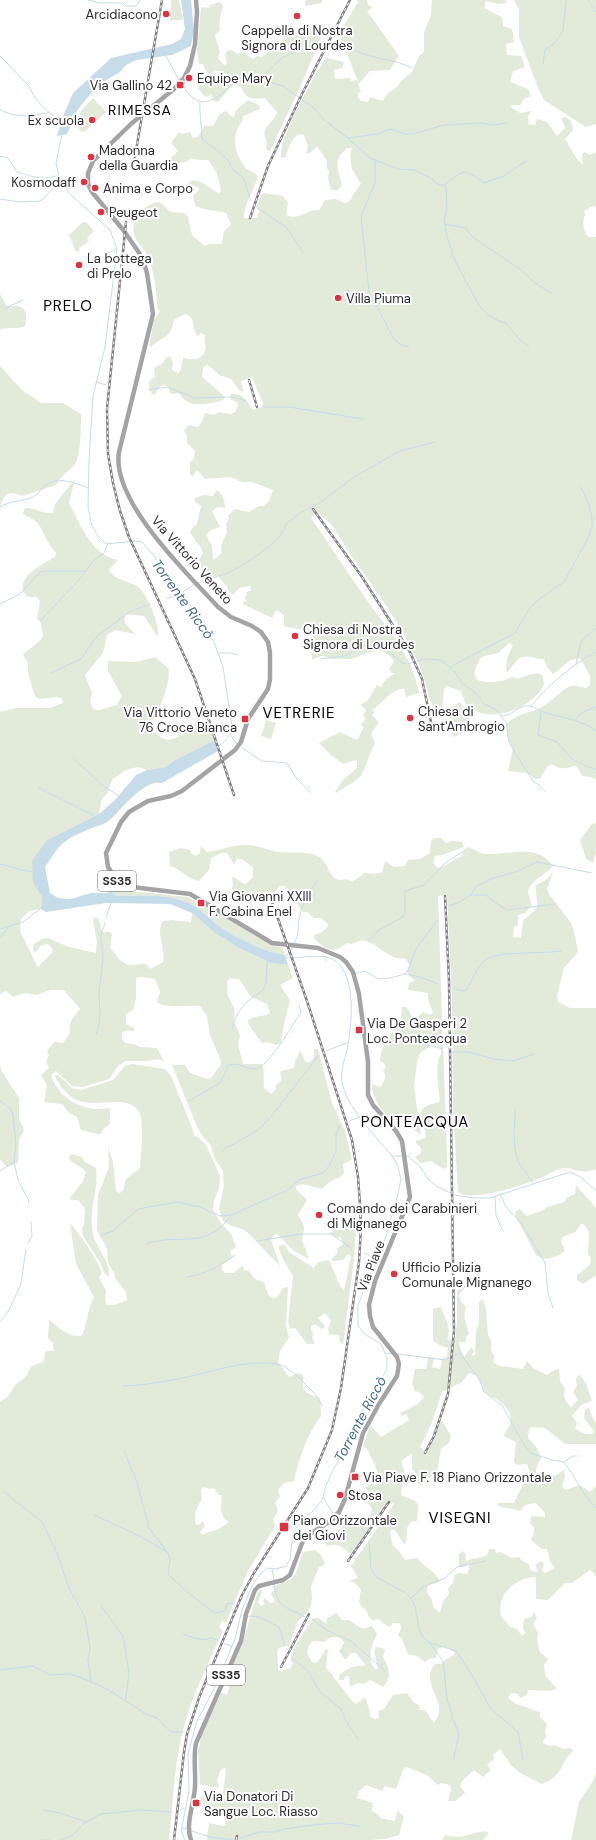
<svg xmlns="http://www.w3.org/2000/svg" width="596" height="1840" viewBox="0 0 596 1840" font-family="'DM Sans',sans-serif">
<rect width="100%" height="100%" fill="#fff"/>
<path fill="#e2ead9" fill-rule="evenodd" d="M171,0H179L183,20H170Z
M306,0H323L321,3L306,6L305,4Z
M357,0H367L368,5L373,8L367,11L399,56L390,70L370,71L359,84L339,34L358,2Z
M432,0H505L507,3L498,4L486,1L484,8L502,17L503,26L512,29L514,42L506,44L507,55L521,56L525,67L513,71L510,82L528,89L531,97L525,98L520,105H512L511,107L520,113L531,111L528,117L529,125H535L537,119L547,122L557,136L565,128L561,118L565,117L571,121L573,130L565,139L577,159L583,165L582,154L584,152L590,155L596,152V207L593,206L584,211L585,215C582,222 583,230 588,237H596V780L592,777L582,776C574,758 574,770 561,768C558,768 554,765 551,764L547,767L540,779H535L527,773L508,771L513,748L508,739L506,725C514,714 531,713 542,707C551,702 563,688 571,686C575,685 581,687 586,688L590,685V676L581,659C567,657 564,668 553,674L547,667L544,659C535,660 528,653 518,659C514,663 512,668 507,672C504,663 509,654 513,645L509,643L498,653L484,656L480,659L474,672L477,680C489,684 501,682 513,677L517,679C526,677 535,670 543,676L544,685C533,707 491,725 469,707C464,703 463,696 461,691L447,686L444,689L442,707L433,705L430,701C417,634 365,582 332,525L317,512L311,518C330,545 347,572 366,599C387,629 413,656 419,693L406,697L404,688C389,691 384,701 373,710L374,713L372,715L379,722L371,734L375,743C370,752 368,762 363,772C359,781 344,787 336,793L335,792L343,780L357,768V760L343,764L331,755L319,743L340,732L357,740L364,727L361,725L366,718L363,716L366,710L361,705L368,700L377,685L381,687L386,679L395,673H391L389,669L394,661L390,656L382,651L369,652L351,659H330L328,657L321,656L312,660L311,646L313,634L311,632L284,626V615L276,610L272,618L243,604V602L246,601L245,596H247L246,592L251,591L250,586L239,588L233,595L227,590L228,588L218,576L207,579L205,577L203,570L197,563L203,553L201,548L190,533L192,528L197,524L201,506L195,502V498L204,495L213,496L217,490C223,495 225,501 225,508L218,507L212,511L220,527L211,530L206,535L212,546L213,557L214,559L222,553L221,546L227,532L226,524L229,518L228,516L235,509L249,512L259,506H264L269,501L273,490L252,482H242L231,477L205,479L197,470L193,476L190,475V463L194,458L195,451L187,443V436L184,430L189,425L198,427L202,422L205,413L214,415L219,412L231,414L235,412L238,406L237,402L230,399L231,394C244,393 246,400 253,410L262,407L263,403L252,377L241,381L243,392L240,391L231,379L219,375L211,367L207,365L203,368L202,377L223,395L225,398L223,400C215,403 195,407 188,402C184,400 181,396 179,393L171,394L167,386C161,383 158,389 155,394H152L149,387V381L155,377L154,368L162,364L166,358L170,356L173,362L172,370L178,373L181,370L183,357C190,361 202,360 205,351C207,347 204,340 205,335L201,333L197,336L194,329L192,318L186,314L175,319C173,323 172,328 170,332C168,336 156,342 151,347L149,346L154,320L160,311L157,308C157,291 154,270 147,255C144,248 136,242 134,235C130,221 146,201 160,202L170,212L184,213L188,216L192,235L205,246L209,244H222L224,231L231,224L226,213C215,210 207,211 195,206L193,196L199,190V188L189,184L190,181C202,178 208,189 219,193L221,191L217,173L208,160H198L191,158L186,162L171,164L170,159L178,151L171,143L179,132L183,134L190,132L193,138L198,137L204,126H213C217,120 218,112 227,111L229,115L234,117L236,110L248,100L259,105L260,109L243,116C243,122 240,123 238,128C231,143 237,156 246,169L255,173L258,176C255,188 243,206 244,218H257L259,211L256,208L261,195L264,193L283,196L288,203L286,215C298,221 309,209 319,210L325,200L336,199L345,203C352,201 351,198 354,193C356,190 359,187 361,184L352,169L350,155L352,148H347C333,161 337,167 342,184L338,190H331L328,178L329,172L327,168V161L317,146L310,153H306L308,146L304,135L299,134C291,140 288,148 286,157L281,158C278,138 314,76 326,58L344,62L342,68L334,70L335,79L350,78L351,81L357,80L361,92L358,93V97L361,101L368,102L370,97L383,101L388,93L397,87L402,80L412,72L419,56L424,52V33L431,15Z
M514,0H596V124L586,127L544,100L538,88L519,37V10Z
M220,2L223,6C221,14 218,22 220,30L215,36L220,51L218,58L223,64L225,65L227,63L225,55L227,51L231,50L238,54L244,51L247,55L253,59L257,56L262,57L279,42L294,34H309L311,26L315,24L326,25L302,83L270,151L266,149L267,142C258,126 274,125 277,112L265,98C252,99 248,101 240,86L235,85L229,89L218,102L213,100L212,95L205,97L198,88L202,78L220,80L221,72L214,70L212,74L207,73L203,64H199L197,50L201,7L209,8L210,5Z
M93,98L106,112L85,132L84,131L82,132L76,126L81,111Z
M83,222H86L94,231L87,238L89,241L79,248L80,250L76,252L69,235Z
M0,294L7,306C25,305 28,309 25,326C16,330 8,326 0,330Z
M0,366L22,390L41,403H63L81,414C81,425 81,456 75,464C68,473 62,473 56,485L22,496C7,490 5,493 0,507Z
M75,479L69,503C81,525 91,555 118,560L109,570C118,583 128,579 139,588C148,595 160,626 158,637L144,616L125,614V623L135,634L115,630L107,635L103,653L85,675L92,693L90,702L93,709L99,710L117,705L122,696L108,671V661L137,662L155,657L169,669C169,686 164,696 158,711C156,714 153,718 152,722C151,727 154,732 158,735C172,749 189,728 199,719L208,723L215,740L175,760L166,767L147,770L138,767L129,769L123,772L112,780L107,794L102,798L99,814L47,840L33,883L42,897L41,909L29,911L21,919L20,931L38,968C42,960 50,958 53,950L48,944L40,946L36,952L33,951L34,944L42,939L48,938L69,947L96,953L97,942L93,920V918H98L102,932H111L112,935L110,947L120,960L128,965L146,964L150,969L163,962C166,948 155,933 163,921L172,920L191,922L192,913L215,933L239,948L271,963L288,965L293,978L280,985L290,1000L284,1024L281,1043L277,1045L266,1042L262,1043L248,1024V1020C256,1015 264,1017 270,1013L267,1004L250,996L240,980L231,978L227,981L228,996L234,1008L235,1023L240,1036L238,1045L243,1064H262C265,1071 263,1080 264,1088L271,1094L276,1089L275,1086L282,1080L280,1073L281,1071L294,1068L295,1061L298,1057L300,1050L305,1061L309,1063L314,1058V1049H318L332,1103L345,1131L352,1160L343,1164L344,1173C339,1179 336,1178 330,1182C327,1183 325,1187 322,1189L303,1184L296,1186V1189L307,1200L298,1214L303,1224L304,1229L302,1240L309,1259L294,1251L277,1234L273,1236L271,1240L280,1266L245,1230L229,1225L223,1221L219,1209L224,1186L223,1171L215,1159L210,1144L203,1137L198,1129L172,1065H185L190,1073L207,1079L211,1078L220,1066L221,1061L210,1035L207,1016L200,1006C188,1005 165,1009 157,1002L160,992L155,979L141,977L136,978V998L133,1010L126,1014V1024L135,1029L134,1031L129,1030L122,1032V1039L125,1043L134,1044L140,1047L157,1048L164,1061L157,1059L149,1061H125L118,1066L109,1079L83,1087L72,1086L56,1071L51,1075C59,1100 85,1113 110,1108V1124L104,1128L101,1134H98L81,1130L77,1117L69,1113L62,1104L44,1102L47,1085L41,1075L49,1068L46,1062L49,1055L47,1051L54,1042L63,1043L70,1033C68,1022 74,1016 80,1009C75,1001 69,998 64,990H50L37,995L25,993L13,997L6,991L0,994V712L16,708H50L63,703L62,699L57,697L39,699L35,696L28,673V663L23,655C28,648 37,646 43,636L41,623L37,619L40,601L37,597H28C26,595 23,592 23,589C19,576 46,562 55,557L56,553C53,549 50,546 48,542C41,530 41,521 26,516L23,513L25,508C35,507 43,515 53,513L55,504Z
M460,702L470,720L466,731L454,737L451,731L448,732L447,729L449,728L451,718L448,713L450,712V708Z
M266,720L276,723L271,739L261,736Z
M596,823V852L593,863L586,859L580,840L591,825Z
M434,838H441L446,843L452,841L462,842L464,847L442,855L435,856L433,863L438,868C447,866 453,859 462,856L464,849L469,847C474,849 481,854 486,854C509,855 538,843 553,866C547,874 530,881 528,891C528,896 532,901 531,906L525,913L518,915V925L514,927L513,937L521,938L523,921C527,916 532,914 535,910C541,905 534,892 536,885L546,880L553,872L547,889L549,894L571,923L574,931L578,952L564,968L557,996L558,1002L570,1008H596V1169C580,1176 572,1166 563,1168C555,1170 546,1176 538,1179C524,1185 470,1203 458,1192L453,1109L452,1000L447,895L438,896L447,1158V1167L443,1169L431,1161L421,1163L415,1157L421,1153V1148L416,1143V1141L425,1138L426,1136L421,1114L422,1109L428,1105L440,1102C439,1090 434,1063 441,1054V1049L434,1043L420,1053L417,1062L414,1087L421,1135L404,1122L398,1114L391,1115L392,1118H388C380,1107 372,1098 372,1084L380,1087C384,1081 388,1077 383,1071L386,1067L384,1063L380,1061C380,1052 383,1045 390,1039V1034C402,1031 401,1017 402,1007H406C410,1012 413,1015 409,1021L411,1023L423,1012L429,1015L433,1013L428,999V993L408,990L409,983L415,981L408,974L407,970L410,966L405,958C384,962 372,930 352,944L347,943C332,955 326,950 313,937L316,934L320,933L327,928L328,924L321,918H314L307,912H303L296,902L287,899L289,891L284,886H279L274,894L265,895L262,899L246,901L239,897L232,899C231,891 234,886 232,878L234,877L244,884H246L253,877V867L242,859H237L234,865L227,853H222L211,858L209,870L199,881C184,877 183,870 170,866L169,852L181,848L190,850L192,854L196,856L200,853L201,846L207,852C220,850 236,844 249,845C260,846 269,851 279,852C293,854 305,850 319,857C330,862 328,885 346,879L352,882L365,873L375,874L382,872L385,861L394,867L405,866L408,860L420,859L430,853L431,841Z
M116,886L130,891L188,897L196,901L198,905H204L265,941L283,948L285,955C265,952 240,940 223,929C210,920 201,908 186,902C163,893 140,896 116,896L111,891Z
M132,1064L165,1069L171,1076L193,1130L194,1136L198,1137L206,1145L220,1176L219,1189L214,1200L213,1210L220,1222L231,1234L236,1247L230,1251L232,1258L222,1265V1270L225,1273H234L243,1265L244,1270L249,1271L255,1279L264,1282L268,1295L274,1298L278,1296L283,1288L288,1287L286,1325L289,1338L280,1351L278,1362L289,1377L298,1373L303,1375C304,1379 303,1381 303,1385C303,1394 313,1395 320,1398L321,1416C307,1434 299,1459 294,1481L284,1483L278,1490L280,1497L275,1503L278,1511L273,1519L275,1526L248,1571L226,1622L222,1621L219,1628L223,1630C209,1663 192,1695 183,1730C174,1765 173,1804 169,1840H0V1402L8,1396L16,1384L26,1377L31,1366L43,1362L46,1351H54L53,1343L48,1338L49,1320C59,1327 67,1337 81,1336C86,1332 88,1306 94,1297L76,1264L70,1223C82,1238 95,1255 102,1273L99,1277L106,1291L105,1300L107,1305H115L127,1300L126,1292L115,1278L114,1273L108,1263L107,1249L97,1230L98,1195L109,1167L108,1147L113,1162L116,1191L120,1193L123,1190L126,1179L140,1168C141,1154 145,1124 139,1112C128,1092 94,1110 75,1099C67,1095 59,1085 55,1076L58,1075L72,1088L81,1090L113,1080L125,1066ZM204,1487L210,1489L214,1488L219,1495H222L221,1511L224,1518L228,1522C225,1525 218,1530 213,1531C209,1532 207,1532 203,1535L200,1532L205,1526L204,1523L202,1521L200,1524L196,1525C193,1515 197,1507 202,1499L201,1490Z
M0,1065L1,1070L19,1098V1119L24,1130L19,1140L18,1163L7,1167L0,1159Z
M71,1154L82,1157L84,1161L96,1168C99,1190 88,1212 93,1234C96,1248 111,1261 109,1277L104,1273L100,1262L83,1236L82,1229L84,1224L85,1211L84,1207L78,1200H71L70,1198L83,1181L86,1172C81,1165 73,1165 69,1158Z
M576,1185L596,1208V1275L583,1284L577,1280V1275L589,1266L591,1259L588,1253L589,1232L584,1224H581L575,1232L562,1237L561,1242L565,1250C557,1258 545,1262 536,1255L515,1215L516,1211L520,1209L526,1216L544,1210L547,1207L565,1202L566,1198L575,1194Z
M356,1228L354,1259L343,1345L340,1342L339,1335L329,1334L328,1329L331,1320L325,1313L318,1318L324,1325V1328L321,1329L315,1324L311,1326V1329L314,1335L312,1336L314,1344H307L295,1328L290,1329L288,1322L293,1276L283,1259L278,1247L284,1244L290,1253L314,1268L318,1262L329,1260L340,1286L344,1291L351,1256L348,1254L343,1260L332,1261V1258L337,1254L338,1248L343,1244L341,1238L333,1236L330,1233L335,1230Z
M463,1286H466L459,1295L461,1302L466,1307C462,1320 467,1322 469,1334L466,1337V1342H459V1344L464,1357L471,1347L474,1351L472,1355L474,1356L475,1354L476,1332L479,1323V1302L483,1299L486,1309L488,1335L491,1340V1350L494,1356V1363L500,1366L523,1369L527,1361L534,1369L547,1375L554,1370L559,1369L560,1381L565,1389C562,1395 566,1402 571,1407L578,1400L573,1392L577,1386L576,1379L579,1375L581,1376L586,1384L592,1401L581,1405L572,1416L577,1423L575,1428C579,1432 586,1435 592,1434L594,1431L584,1418L585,1409L589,1408L593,1419L596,1423V1444H565L545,1428L531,1427L529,1429L528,1438L537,1448L541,1459L537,1465L536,1472L531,1477L527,1464L516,1465L514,1461L516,1442L504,1436V1434C515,1421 512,1410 498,1400C495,1397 490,1397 487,1394C481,1388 480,1381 476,1375L469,1373L462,1382L442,1392L431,1425L420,1447L427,1452L436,1435L441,1420L443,1422L451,1436L449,1443L441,1449L437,1472L420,1485L415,1480L416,1473L412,1469V1453L401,1461L404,1470L401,1495L415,1501L418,1505L417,1521L411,1522L407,1528L406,1542L404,1544L395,1530H391L390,1533L393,1546L398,1550L405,1560L417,1558C424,1567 436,1571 440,1582L428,1585L427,1592L432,1600L433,1607L440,1613L443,1601L449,1594L448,1588L453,1583L455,1574L460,1573L467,1574L469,1570V1565L463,1567L459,1566V1554L462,1551L466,1554V1561C473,1558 482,1558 487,1555L489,1549H495L496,1553L501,1552L511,1558L519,1557L522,1561L529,1564L530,1570L535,1572H538L535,1565L541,1561L544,1564L542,1570L545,1573L553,1569L554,1567L550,1561L547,1549H542L531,1540L534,1533V1528L530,1523L531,1516L545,1517V1513L536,1503L525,1505L520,1511C512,1508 504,1509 497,1505L498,1503H514C518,1495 522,1482 532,1479L535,1483L549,1474L555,1476L564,1470L565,1477L562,1486L565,1490L580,1485L590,1492L596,1486V1576L590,1570L572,1583H565L548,1600L536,1599V1577C517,1577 496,1594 501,1615C502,1619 508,1623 510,1627L517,1629L522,1636L525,1633L523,1627L524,1619L532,1617L534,1612L537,1618L533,1624L538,1632L537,1641L540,1652L548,1659L544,1665L545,1674C546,1677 554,1686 557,1688L551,1691L528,1690L527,1695L520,1698L518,1694L511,1693L508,1698L516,1704L540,1712V1717L547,1724L545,1730L546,1737L543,1741V1743L550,1746L555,1745L563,1749L570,1748L574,1750C559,1763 564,1776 542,1784L520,1773L511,1765L500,1749L493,1755L494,1759L487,1765L491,1770L483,1777L474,1770L462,1781L460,1786L465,1793L455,1801H448L451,1790L450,1785L441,1783L438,1785L427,1775L406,1767L403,1770L396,1789L385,1786L382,1791L366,1785L359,1791L357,1798L373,1803L372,1811L379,1815L380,1818L395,1821L397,1811L404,1816L399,1835L385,1839L369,1840H207L209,1823L223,1826L225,1825C227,1805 218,1809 204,1804L200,1799L201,1796L216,1799L219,1802H223L225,1797L223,1793L226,1770L224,1768L220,1771L217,1782L219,1786L217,1788L200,1784L198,1751L202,1734L221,1693L227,1695L230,1684L226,1680L242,1645L257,1594L260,1590L262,1592L258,1602L261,1606L265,1604L263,1601L265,1598L270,1603L275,1602L271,1593L275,1590L272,1586C298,1580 295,1575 303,1552L315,1550L321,1555L325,1564L319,1567L311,1587L312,1598L311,1605L307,1613L298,1621L289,1646H285L278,1649C276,1657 279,1663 278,1670L282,1672L285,1669H290L293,1663L290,1660C293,1645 305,1631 314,1618H319L326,1624L327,1618L336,1613L342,1620H349L363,1629L372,1626L377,1634C372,1645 366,1659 375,1669H378L374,1651L376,1647L383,1648L385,1650L383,1657C389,1667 393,1677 383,1687L370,1680L365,1684L358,1683L352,1686L350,1685L349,1676H345L344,1680H339V1675C347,1669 354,1665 364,1666L365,1664L356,1653H351L346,1659H344L339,1651L344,1643C339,1634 331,1636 324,1642C311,1640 311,1639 307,1653L312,1662L317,1663L326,1649L328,1650L326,1667L352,1701L356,1704L364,1698H366C367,1705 370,1709 370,1716L374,1719L379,1718L378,1711L384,1709L393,1695L407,1693L414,1703L419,1705V1710H425L434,1723C451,1703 418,1683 435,1664H442L445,1660L454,1655V1652C448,1649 445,1645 438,1649L436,1658H431L425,1662L417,1656L408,1654L401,1637L398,1636L401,1628L400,1623H393L390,1627L384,1624L379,1619L372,1620L369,1617L366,1610L361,1606L359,1601L361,1590L355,1583L349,1581L358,1578L351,1566L394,1504L389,1501L352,1553H349C341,1546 338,1543 327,1546L324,1542L326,1527L330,1534L342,1528L348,1518L357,1520L363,1525L369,1521L372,1509L364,1498L367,1492L366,1487L371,1484L375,1485L379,1482L378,1473L374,1463L367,1449L363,1447L370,1425L381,1437L409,1420L406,1414L403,1416L400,1413L418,1404L424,1397L419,1392L414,1391V1387L412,1384L415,1369H426L428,1357L434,1358L432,1367L440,1369L442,1359L447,1357L448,1348L439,1345L433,1340V1309L441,1307C445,1318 452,1328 447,1339L455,1341L457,1322V1291Z
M596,1773V1840H571L579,1802L593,1781Z
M484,1831L489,1833L483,1840H442L445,1835C463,1840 467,1834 484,1831Z"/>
<path fill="#c6dce9" d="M181,0H191L194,30L191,46L172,55L136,60L126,65L120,72L98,85L78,109L67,134L57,136L63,116L73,93L111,58L172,44L181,39L185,29Z
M215,740L218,751L162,783C146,778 122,808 112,818C104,826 94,826 85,831C78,834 69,838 63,843C56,849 50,860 45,867L50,893C66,905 76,896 92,893C99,892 105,895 111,891L116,896C140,896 163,893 186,902C201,908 210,920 223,929C240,940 265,952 285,955L288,965L271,963L239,948L215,933L192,913L170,904L106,903L46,912L41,909L42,897L33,883L32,861L47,840L99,814L115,800L136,775L147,770L166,767L175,760Z"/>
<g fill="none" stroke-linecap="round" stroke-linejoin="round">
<path stroke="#c6dce9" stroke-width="1" d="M88,0L100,3H123L126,6H136L140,0
M588,0L596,12
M329,43L334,42L366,55L400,63L412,68
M0,56L29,86C35,102 48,112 62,122
M166,56L179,80
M543,64L545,50L556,42L563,31L566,0
M251,81L265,74L283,57L312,45L322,42H325
M182,84C194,106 208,107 226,90C231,86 235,80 241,78L250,82H269L283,86L314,108L323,119L348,138L370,158L399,169L414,170L429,177L438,184L446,186L447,209L444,219L447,236L455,261L479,305L487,314L499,321L506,323L518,338L529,347
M200,102C199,115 202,126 202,139L218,151L228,160L234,171L243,177L251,201
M0,110L10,114L24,116L48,113
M62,134L56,163L60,181L70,194L110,230L117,249L105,347L93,396L89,461L88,507L91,523L97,535L106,544L136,541L142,542L151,552L193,609L214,642L223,667L232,726C232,736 224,742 216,748
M349,138L377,134L390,129L406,134H413L444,125L482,123L493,125L506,123
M0,156L8,158L17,172C34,176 41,182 58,175
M375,160V183L361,216L369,292L394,339L401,345L409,347
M443,186C463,171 462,166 484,183L504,176L526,161
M0,199L19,202L41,201L53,188L63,184
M258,208L287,228L303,252
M445,224L466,228L469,233L474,238L520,269L535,283L551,293
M109,253L116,249
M4,309L23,300
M97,382L106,385
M148,390L168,387L194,398L232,397L246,401
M263,407H289L363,419
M0,507C10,500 22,502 33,497C39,494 41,488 46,485C59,476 76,483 88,488
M198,583C206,579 216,577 225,574C241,567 283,542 286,524L300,513L321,502L354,477L400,451L435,442
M166,599L181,593L195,584
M0,604L20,594L40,572L43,571H85
M41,620L78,581L94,560L104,553L108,543
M218,653H231L237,655
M320,659L345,656L364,645L386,650L403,663L408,664L424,659L439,660L445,663L455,672L463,684L475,692L484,704L495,709L503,716C512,715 517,707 525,706C532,705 537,709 543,712C561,718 581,719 596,731
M576,664L581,641L596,628
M450,667L515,633L529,609L538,600L564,582L588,538L592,526V518L589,505L581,487
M51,673L81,659L97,636L131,611L150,604
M531,706C545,688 575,662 596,652
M541,712L538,735L557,742L573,760L596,770
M500,715L506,722L509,742L515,753L533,781L540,786L546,792
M575,720L583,712L596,707
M230,735L237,744
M241,747L262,761L287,763L297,779L311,793
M72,757L101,784L119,796
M39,788L95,816
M0,864L26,871L32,872
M470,895H486L494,902L507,910L555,904
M449,906L460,902L470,895L477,886L491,879L518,871L537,862L592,873
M106,917L111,903
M0,929L23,922L40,909
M0,938L8,928
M369,940L379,930L403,917L405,912V891L424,885L445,863L462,852
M294,943C300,935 297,925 300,915C303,903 309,891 317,881
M286,957L292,948
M326,962V956
M355,974L365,971L378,979L390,978L405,974L408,970L416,949L438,919
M405,974L420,977L438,984
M453,988L462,991L466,990C473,981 477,965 487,959C499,951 543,954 561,951
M232,1029C234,1017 242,1005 252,998C256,995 261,993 264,988C268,982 265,969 268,961
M397,1033C406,1042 428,1044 442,1049
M96,1034L99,1026L100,1013L99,993L103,957L101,935L105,923
M326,1051L347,1043
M452,1052H468L494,1059L513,1061L534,1054
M0,1101L11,1109L13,1115L16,1143L14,1162L18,1180L28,1199L29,1203
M189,1101L220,1083L229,1065C239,1062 244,1068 254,1069C268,1069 293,1024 301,1012L299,1005
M515,1110C515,1127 512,1145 518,1161C522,1170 530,1175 533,1185
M349,1121L360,1117
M222,1152L226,1147L234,1144L258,1130L270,1118L319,1055
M393,1156H402
M405,1156H408L420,1167L429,1180L438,1187L455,1195L475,1198H490L570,1172L581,1177L596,1191
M0,1171L14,1162
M500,1194L506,1207L522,1224L545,1263L548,1293L553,1308
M495,1196L496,1216L503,1231
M101,1237L104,1234L113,1231L138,1209L177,1202L200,1207L220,1216L231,1215L288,1190L299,1180L323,1173L329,1166L336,1151V1134L340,1125
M257,1241L301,1234H331L351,1248
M28,1243L32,1236L31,1222
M146,1244C178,1232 204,1252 231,1216
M364,1253L378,1259
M187,1277C206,1274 219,1266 235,1255
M0,1322L9,1310L21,1284L26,1249
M386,1353L393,1354
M460,1353L480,1380L484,1392L502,1405L524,1445L531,1453L552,1460L564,1462C575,1477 583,1495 596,1508
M398,1354L445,1360L457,1354
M123,1386C155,1385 189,1377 219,1369C237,1365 258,1361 277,1364C288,1366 298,1377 306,1385C313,1392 319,1397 322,1406
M124,1451L137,1482L149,1528L168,1553L170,1560L168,1574L187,1592L215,1613L224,1611L227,1604L233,1603
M565,1461L573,1456H577
M4,1492L42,1522L56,1551L69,1588L85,1617L90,1647L88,1660L91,1682
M323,1497L332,1512L336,1513
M340,1514L346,1517L357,1519L364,1531
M94,1515L140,1536L167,1552
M369,1542L371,1568L376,1577L406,1593L411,1598L415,1606L419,1628L423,1637L428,1642L456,1651L469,1670L491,1709L518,1732L523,1760
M272,1569L274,1580
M274,1584C277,1609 286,1606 305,1617
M411,1598L423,1587L445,1578L457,1567L485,1561
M101,1606L123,1636L129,1672L126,1699
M248,1616L259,1617L279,1627L285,1645
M312,1619L328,1631L351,1641L385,1671
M183,1634C192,1637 202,1642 211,1638L217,1640
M429,1642L443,1661L447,1699L454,1722L459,1734L455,1751L454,1759
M225,1644L232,1646
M292,1658L308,1671L320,1692L341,1709L347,1723L358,1739
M0,1670L33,1666L50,1675L70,1674L82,1678L109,1690L146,1714L157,1718L171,1732H183
M43,1810L60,1813L87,1822
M180,1810L185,1808
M182,1828L187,1829
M192,1831L210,1837L232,1840
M240,1838L260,1832H275L284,1829L313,1825L337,1823L359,1826
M42,1840H50
M60,1840L73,1835L83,1824L101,1814L141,1810L171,1812
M185,1840L181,1831L189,1791L188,1754L197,1721L215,1687L235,1639L242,1610L252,1586L260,1574L268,1568L276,1569L286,1566L290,1559L293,1532L302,1520L313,1511L322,1500L326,1486L332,1472L355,1432L357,1420L387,1369V1358L381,1344L366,1335L358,1326V1306L369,1275L381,1253L397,1198L401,1179L397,1164L392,1156C376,1137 349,1110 343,1086C339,1073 344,1062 347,1050C352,1026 359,964 326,957C319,955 296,958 287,958
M233,1840L235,1839"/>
<path stroke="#a4a4a4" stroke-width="4.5" d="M191,1840C185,1824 194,1804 195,1787C196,1772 193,1758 196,1743L241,1641L246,1614L255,1590L259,1586L283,1580L290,1575L304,1538L332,1520L339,1512L345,1499L363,1433L379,1404L397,1376L399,1364L397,1357L373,1327L370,1316L369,1305L375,1281L410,1197L402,1141L396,1131L373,1105L368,1095V1062L359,994L353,972L346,962L340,957L318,948L272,943L190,894L124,886L117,881L108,867L106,853L121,822L129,812L148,801L171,796L182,791L235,750L241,742L248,719L268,689L270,679V653L268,642L261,632L252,626L231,617L218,607C187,573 111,501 119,452L153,314L147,273L142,257L124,231L92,192L88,184V173L93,161L132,123L174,89L184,78L190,66L195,44L197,12L196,0"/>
<g stroke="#818181" stroke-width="2.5">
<path id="rail" d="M134,162L162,0
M250,218L268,166L301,96L350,0
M126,222L107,409L108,454L113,483L120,511L129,537L195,679L234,795
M249,380L257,407
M313,509L362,577L410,652L422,679L432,727
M425,1453L434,1436L448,1394L454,1331L449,981L445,896
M348,1561L389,1502
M281,1667L309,1614
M174,1840L184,1752L187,1734L200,1695L242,1595L254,1573L308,1488L332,1430L341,1388L359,1262L361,1227L360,1204L358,1177L352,1140L307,1001L270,896
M236,1840L237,1836"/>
</g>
<use href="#rail" stroke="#fff" stroke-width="1" stroke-dasharray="3" stroke-linecap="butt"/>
</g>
<g fill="#e0313f" stroke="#fff" stroke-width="1.5">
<circle cx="166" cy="14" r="4"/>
<circle cx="297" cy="16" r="4"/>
<circle cx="189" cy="78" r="4"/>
<rect x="176" y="81" width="8" height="8" rx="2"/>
<circle cx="92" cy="120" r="4"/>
<circle cx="91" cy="157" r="4"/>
<circle cx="84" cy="182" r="4"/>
<circle cx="95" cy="188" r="4"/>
<circle cx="101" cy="212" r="4"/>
<circle cx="79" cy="265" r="4"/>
<circle cx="338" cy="298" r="4"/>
<circle cx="295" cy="636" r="4"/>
<circle cx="410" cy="718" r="4"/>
<rect x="241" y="715" width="8" height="8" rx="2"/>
<rect x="197" y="899" width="8" height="8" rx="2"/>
<rect x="355" y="1026" width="8" height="8" rx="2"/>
<circle cx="319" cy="1215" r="4"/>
<circle cx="394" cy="1274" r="4"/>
<rect x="351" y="1473" width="8" height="8" rx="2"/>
<circle cx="340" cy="1495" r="4"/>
<rect x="279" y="1522" width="10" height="10" rx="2"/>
<rect x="192" y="1799" width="8" height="8" rx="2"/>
</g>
<g text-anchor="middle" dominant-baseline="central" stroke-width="4" stroke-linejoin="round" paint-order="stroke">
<g fill="#fff" stroke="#6b6b6b" stroke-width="1">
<rect x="98" y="871" width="38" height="20" rx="3"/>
<rect x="207" y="1665" width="38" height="20" rx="3"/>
</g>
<g font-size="12" font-weight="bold" fill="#2c2c2c">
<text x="117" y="881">SS35</text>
<text x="226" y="1675">SS35</text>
</g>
<g font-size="13" fill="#2c2c2c" stroke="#fff" text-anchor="start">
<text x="158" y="14" text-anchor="end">Arcidiacono</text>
<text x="297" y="30" text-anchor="middle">Cappella di Nostra<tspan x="297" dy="15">Signora di Lourdes</tspan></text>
<text x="197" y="78">Equipe Mary</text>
<text x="172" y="85" text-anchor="end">Via Gallino 42</text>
<text x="84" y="120" text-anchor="end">Ex scuola</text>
<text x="99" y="150">Madonna<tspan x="99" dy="15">della Guardia</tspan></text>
<text x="76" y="182" text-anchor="end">Kosmodaff</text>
<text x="103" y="188">Anima e Corpo</text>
<text x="109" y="212">Peugeot</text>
<text x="87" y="258">La bottega<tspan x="87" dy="15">di Prelo</tspan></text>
<text x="346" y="298">Villa Piuma</text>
<text x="303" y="629">Chiesa di Nostra<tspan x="303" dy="15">Signora di Lourdes</tspan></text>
<text x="418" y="711">Chiesa di<tspan x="418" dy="15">Sant'Ambrogio</tspan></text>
<text x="237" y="712" text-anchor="end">Via Vittorio Veneto<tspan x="237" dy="15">76 Croce Bianca</tspan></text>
<text x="209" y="896">Via Giovanni XXIII<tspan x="209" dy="15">F. Cabina Enel</tspan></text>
<text x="367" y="1023">Via De Gasperi 2<tspan x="367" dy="15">Loc. Ponteacqua</tspan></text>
<text x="327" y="1208">Comando dei Carabinieri<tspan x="327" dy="15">di Mignanego</tspan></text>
<text x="402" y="1267">Ufficio Polizia<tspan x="402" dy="15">Comunale Mignanego</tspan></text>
<text x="363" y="1477">Via Piave F. 18 Piano Orizzontale</text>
<text x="348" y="1495">Stosa</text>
<text x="293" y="1520">Piano Orizzontale<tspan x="293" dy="15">dei Giovi</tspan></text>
<text x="204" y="1796">Via Donatori Di<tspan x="204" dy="15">Sangue Loc. Riasso</tspan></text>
</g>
<g font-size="13" fill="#2c2c2c" stroke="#fff">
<text transform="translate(192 560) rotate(48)">Via Vittorio Veneto</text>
<text transform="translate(371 1266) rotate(-69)">Via Piave</text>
</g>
<g font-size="14" letter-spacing="1" fill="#000" stroke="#fff">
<text x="140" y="110">RIMESSA</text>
</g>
<g font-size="14" font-style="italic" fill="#3d6d8b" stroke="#fff">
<text transform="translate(183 599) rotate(54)">Torrente Riccò</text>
<text transform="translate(360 1419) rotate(-62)">Torrente Riccò</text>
</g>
<g font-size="15" letter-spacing="1" fill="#000" stroke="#fff">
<text x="68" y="306">PRELO</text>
<text x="299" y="713">VETRERIE</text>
<text x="415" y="1122">PONTEACQUA</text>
<text x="460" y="1518">VISEGNI</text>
</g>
</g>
</svg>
